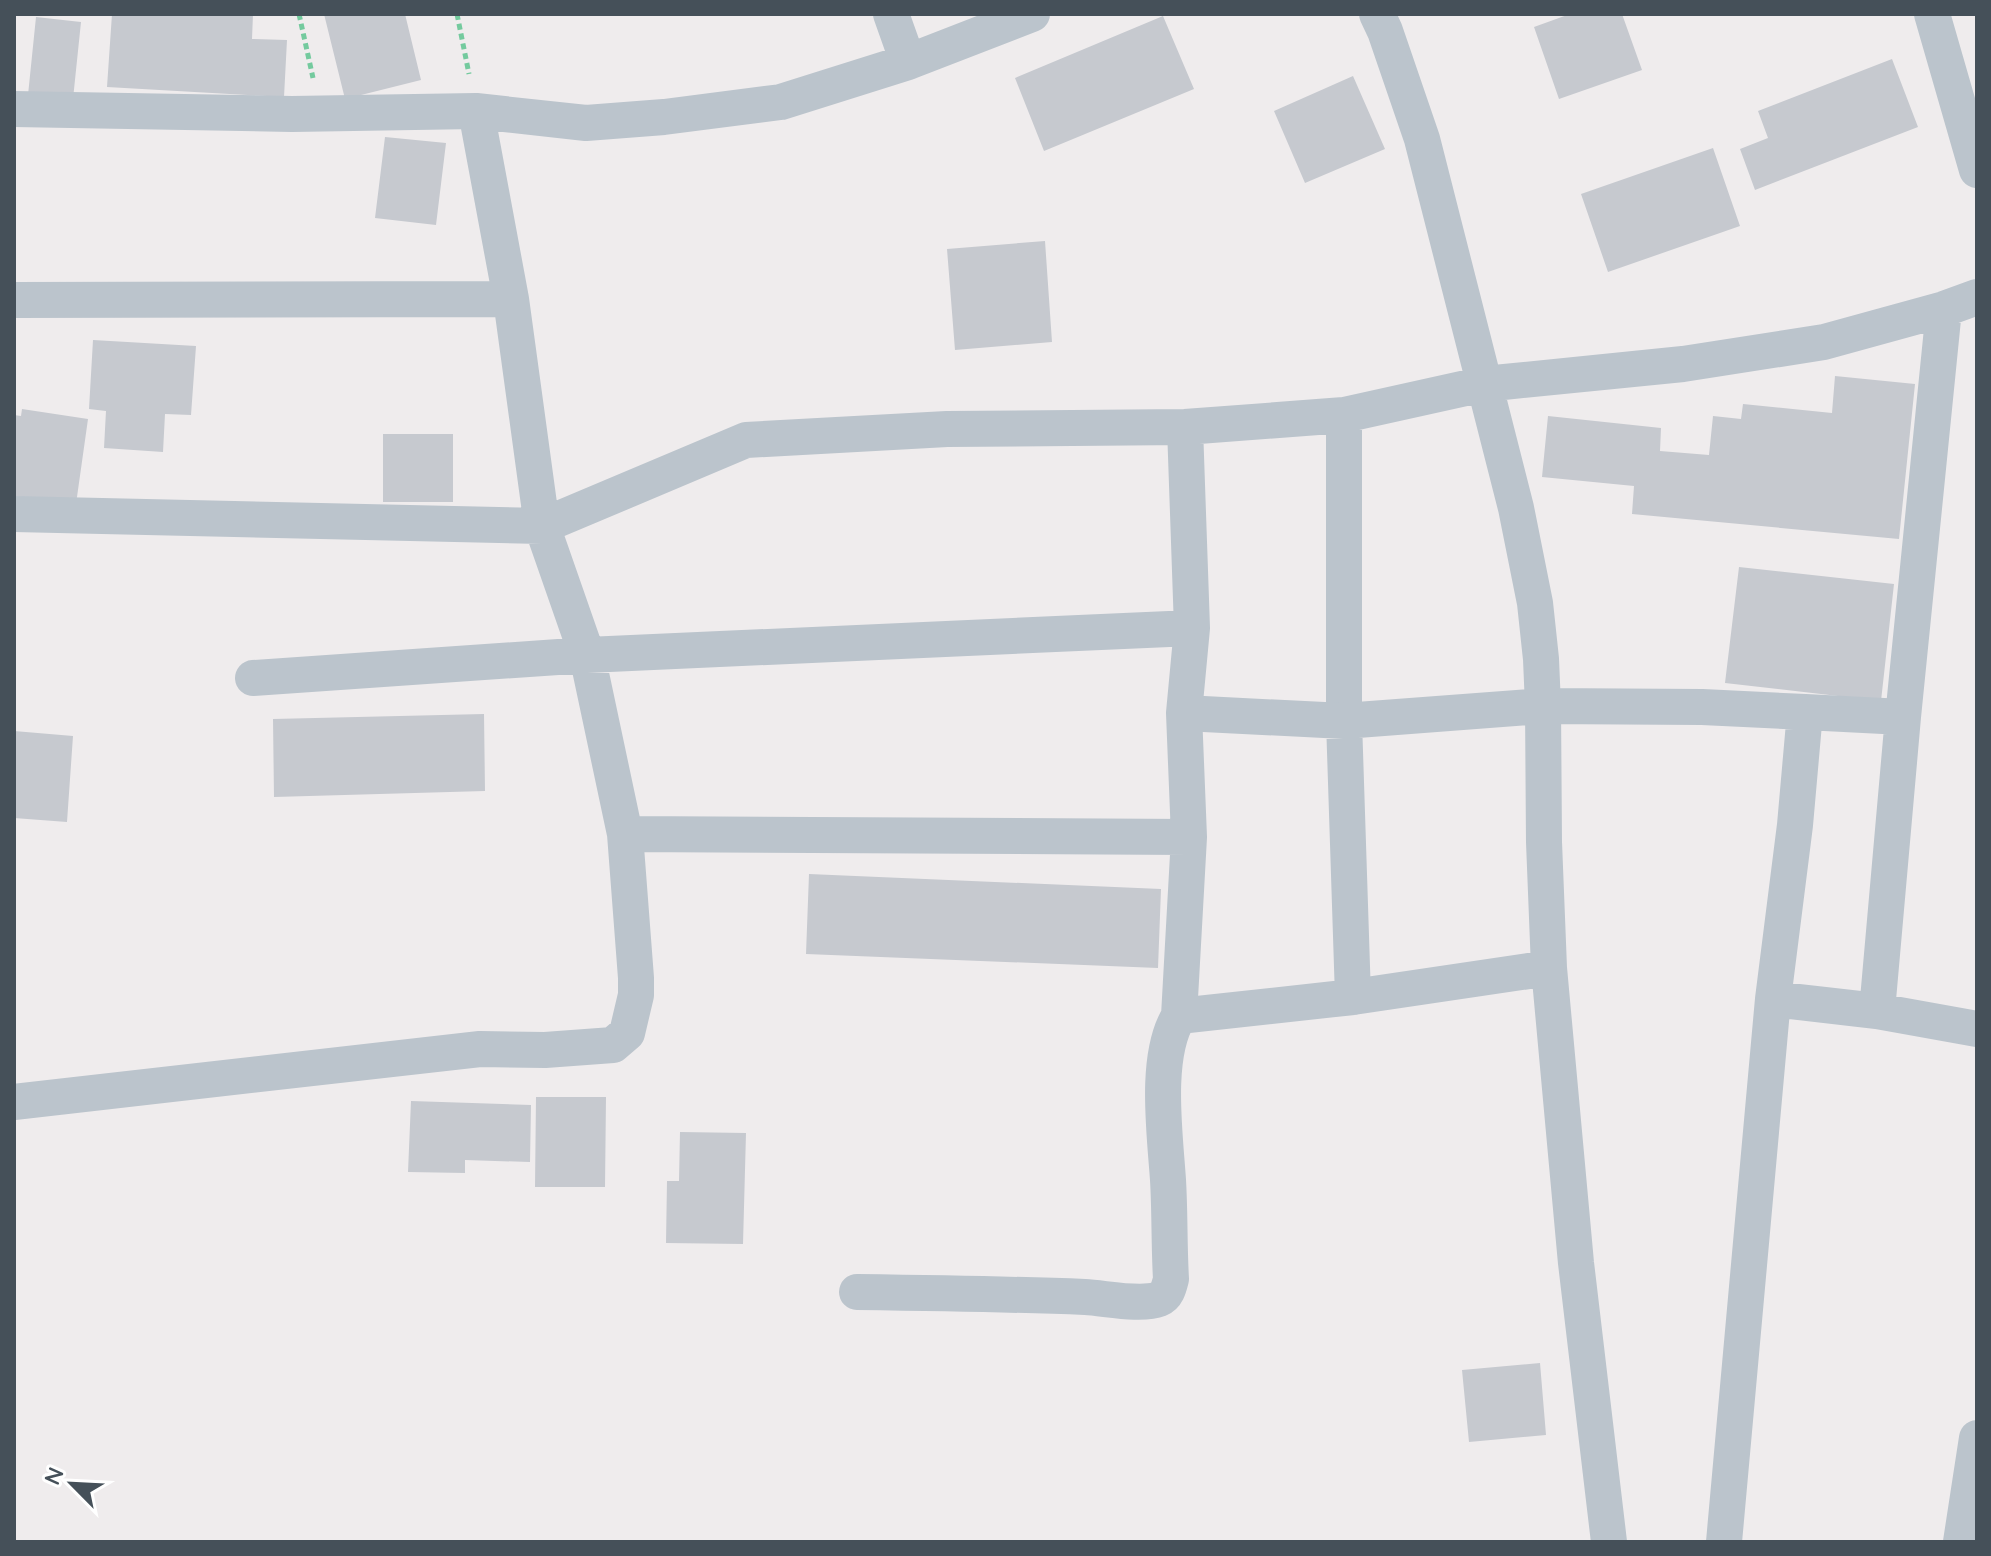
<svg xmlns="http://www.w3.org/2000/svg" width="1991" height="1556" viewBox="0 0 1991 1556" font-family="Quicksand,sans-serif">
<rect width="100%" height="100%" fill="#efeced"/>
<path fill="#c6c9cf" d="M112,14H253L252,39L287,40L284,97L107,87Z
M324,14H405L421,80L345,99Z
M1570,14H1622L1642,70L1559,99L1534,27Z
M1163,16L1194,89L1044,151L1015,78Z
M36,17L81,22L73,99L28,95Z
M1892,59L1918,127L1755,190L1740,149L1768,138L1758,111Z
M1353,76L1385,149L1305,183L1274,111Z
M385,137L446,143L436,225L375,218Z
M1713,148L1740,226L1608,272L1581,194Z
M1045,241L1052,342L955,350L947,249Z
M93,340L196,346L191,415L165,414L163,452L104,448L106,411L89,409Z
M1835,376L1915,384L1899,539L1632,514L1634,486L1542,477L1548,416L1661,428L1660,451L1709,455L1713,416L1741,419L1743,404L1832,413Z
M22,409L88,419L76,504L14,496V415L21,416Z
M383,434H453V502H383Z
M1739,567L1894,584L1881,701L1725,683Z
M484,714L485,791L274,797L273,719Z
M14,731L73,736L67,822L14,818Z
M809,874L1161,889L1158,968L806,954Z
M536,1097H606L605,1187H535Z
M411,1101L531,1105L530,1162L465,1160V1173L408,1172Z
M680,1132L746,1133L743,1244L666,1243L667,1181H679Z
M1540,1363L1546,1435L1469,1442L1462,1370Z"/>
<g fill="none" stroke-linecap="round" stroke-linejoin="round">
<path stroke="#74ca9e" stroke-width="5" stroke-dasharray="6 4" stroke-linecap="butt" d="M299,14L313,78
M457,14L469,74"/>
<path stroke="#bbc4cc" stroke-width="36" d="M891,14L908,62
M1377,14L1385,31L1422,139L1516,508L1535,603L1541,659L1543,706L1544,842L1549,968L1576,1263L1609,1542
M1932,14L1977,170
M14,109L292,114L476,111L586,123L664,117L781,102L908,62L1032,14
M14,300L511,299
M1344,415V721L1353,997
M14,514L542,526L746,440L947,429L1185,427L1344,415L1484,384L1683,364L1824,342L1944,309L1977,297
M253,678L587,655L1192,628
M1805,712L1903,717
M1184,713L1344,721L1543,706L1702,707L1805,712L1795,825L1773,999L1724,1542
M625,834L1189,837
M1773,999L1877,1011L1977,1029
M1877,1011L1903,717L1944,309
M1179,1016L1353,997L1549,968
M14,1102L480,1049L545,1050L613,1045L627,1033L636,995V978L625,834L587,655L542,526L511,299L476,111
M857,1292C933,1293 1009,1294 1085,1297C1105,1298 1141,1306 1159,1299C1167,1296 1169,1287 1171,1279C1169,1246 1170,1213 1168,1180C1165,1134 1154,1056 1179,1016L1189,837L1184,713L1192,628L1185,427
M1961,1542L1977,1438"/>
</g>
<rect width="1991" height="1556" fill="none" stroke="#455059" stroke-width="32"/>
<g transform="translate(72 1484) rotate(294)" stroke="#ffffff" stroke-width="6" paint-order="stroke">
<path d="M0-6L14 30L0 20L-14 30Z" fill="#455059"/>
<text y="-12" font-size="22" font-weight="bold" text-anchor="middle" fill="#455059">N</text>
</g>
</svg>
